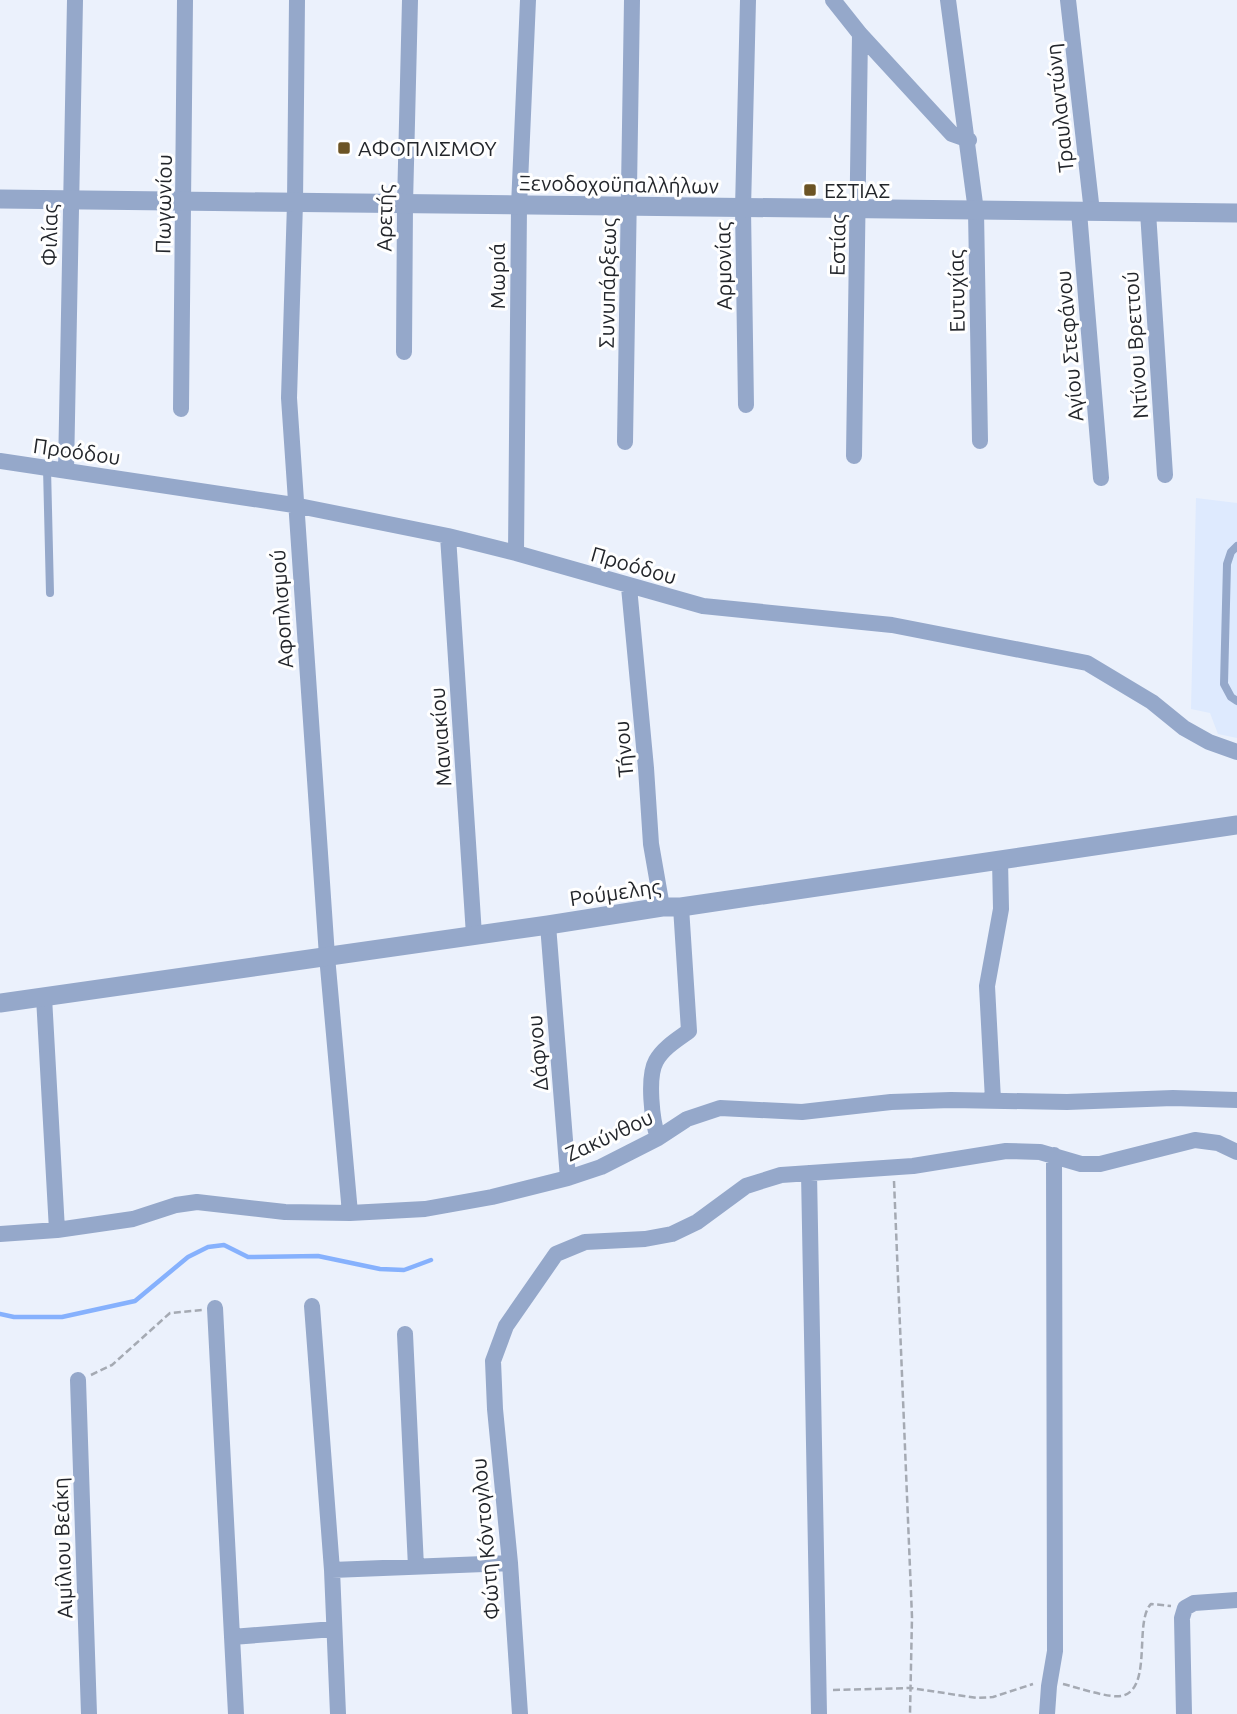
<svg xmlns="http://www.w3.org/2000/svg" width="1237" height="1714" viewBox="0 0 1237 1714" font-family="Ubuntu,sans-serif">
<rect width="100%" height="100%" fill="#ebf1fc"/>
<path fill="#deeafe" d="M1196,498L1237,503V738L1218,734L1210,713L1191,709Z"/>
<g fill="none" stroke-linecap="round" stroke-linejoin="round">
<path stroke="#86b1fd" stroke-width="4.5" d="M0,1314L14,1317H62L135,1301L188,1257L208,1247L224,1245L248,1257L318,1256L380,1269L404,1270L431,1260"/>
<path stroke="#a5aab3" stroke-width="2.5" stroke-dasharray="7 3.5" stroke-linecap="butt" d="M894,1181L912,1617L910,1714
M91,1375L112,1365L170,1313L202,1310
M1063,1684C1079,1688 1096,1694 1112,1696C1157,1702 1132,1623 1151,1604L1171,1606
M833,1690L911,1688L977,1698L993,1697L1033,1684"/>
<path stroke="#95a8ca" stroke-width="8" d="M47,468L50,593
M1237,546L1231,552L1227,564L1224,684L1231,697L1237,701"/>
<path stroke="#95a8ca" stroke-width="16" d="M297,0L295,203L289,398L327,956L350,1213
M833,0L860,34L952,134L969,140
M948,0L976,211L980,441
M1068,0L1092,212
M1079,212L1101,478
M1148,212L1165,475
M404,352L405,204L410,0
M746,405L743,209L748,0
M181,409L185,0
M625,442L632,0
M854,456L860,34
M0,461L294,505L448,536L516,553L703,606L892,625L1087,663L1152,702L1184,728L1209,742L1237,752
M66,471L75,0
M448,536L474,935
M516,553L519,206L528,0
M629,587L646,768L651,844L662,907
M548,925L568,1178
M44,997L57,1230
M993,1100L987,986L1001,909L1000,859
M658,1138C652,1121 647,1077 656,1061C663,1048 678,1039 689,1031L681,907
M809,1173L819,1714
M0,1234L57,1230L133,1219L176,1205L197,1202L285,1212L350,1213L425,1209L492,1197L568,1178L601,1167L658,1138L687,1119L720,1108L802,1112L891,1102L951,1100L1067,1102L1173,1098L1237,1100
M312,1306L332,1570L510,1563
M215,1308L236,1714
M405,1334L416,1567
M78,1380L89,1714
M332,1570L338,1714
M232,1637L334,1629
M520,1714L510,1563L495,1409L493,1361L506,1326L556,1254L585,1242L645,1239L672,1234L697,1222L746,1186L781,1175L913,1166L1006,1151L1040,1152L1081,1164H1100L1195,1140L1218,1143L1237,1152
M1047,1714L1049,1686L1055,1651L1054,1155
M1184,1714L1182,1618L1185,1608L1194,1603L1237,1600"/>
<path stroke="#95a8ca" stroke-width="19" d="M0,199L1237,213
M0,1003L548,925L662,907H681L1237,825"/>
</g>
<g fill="#6c5425" stroke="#fff" stroke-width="2.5">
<rect x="337" y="141" width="14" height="14" rx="3.5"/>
<rect x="803" y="183" width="14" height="14" rx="3.5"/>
</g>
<g text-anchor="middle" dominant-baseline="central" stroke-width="6" stroke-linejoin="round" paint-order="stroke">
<g font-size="21" fill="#23262b" stroke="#fff">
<text transform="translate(1059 108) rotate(-96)">Τραυλαντώνη</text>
<text transform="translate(619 184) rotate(1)">Ξενοδοχοϋπαλλήλων</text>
<text transform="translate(163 204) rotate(-89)">Πωγωνίου</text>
<text transform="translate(384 218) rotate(-89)">Αρετής</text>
<text transform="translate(49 235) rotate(-89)">Φιλίας</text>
<text transform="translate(837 245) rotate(-89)">Εστίας</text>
<text transform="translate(723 266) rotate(-91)">Αρμονίας</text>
<text transform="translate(497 276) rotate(-90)">Μωριά</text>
<text transform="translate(607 283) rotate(-89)">Συνυπάρξεως</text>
<text transform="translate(956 291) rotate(-91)">Ευτυχίας</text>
<text transform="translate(1135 345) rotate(-94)">Ντίνου Βρεττού</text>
<text transform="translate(1069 346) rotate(-95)">Αγίου Στεφάνου</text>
<text transform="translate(77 451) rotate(8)">Προόδου</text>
<text transform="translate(634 565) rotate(16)">Προόδου</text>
<text transform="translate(281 609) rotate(-94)">Αφοπλισμού</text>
<text transform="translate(440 737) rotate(-94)">Μανιακίου</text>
<text transform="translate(623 749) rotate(-95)">Τήνου</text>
<text transform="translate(615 892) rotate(-8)">Ρούμελης</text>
<text transform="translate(537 1053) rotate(-95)">Δάφνου</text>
<text transform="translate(609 1135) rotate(-25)">Ζακύνθου</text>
<text transform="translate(485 1539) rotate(-95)">Φώτη Κόντογλου</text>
<text transform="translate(62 1548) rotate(-92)">Αιμίλιου Βεάκη</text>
</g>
<g font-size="21" fill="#23262b" stroke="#fff" text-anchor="start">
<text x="358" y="148">ΑΦΟΠΛΙΣΜΟΥ</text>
<text x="824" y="190">ΕΣΤΙΑΣ</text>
</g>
</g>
</svg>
